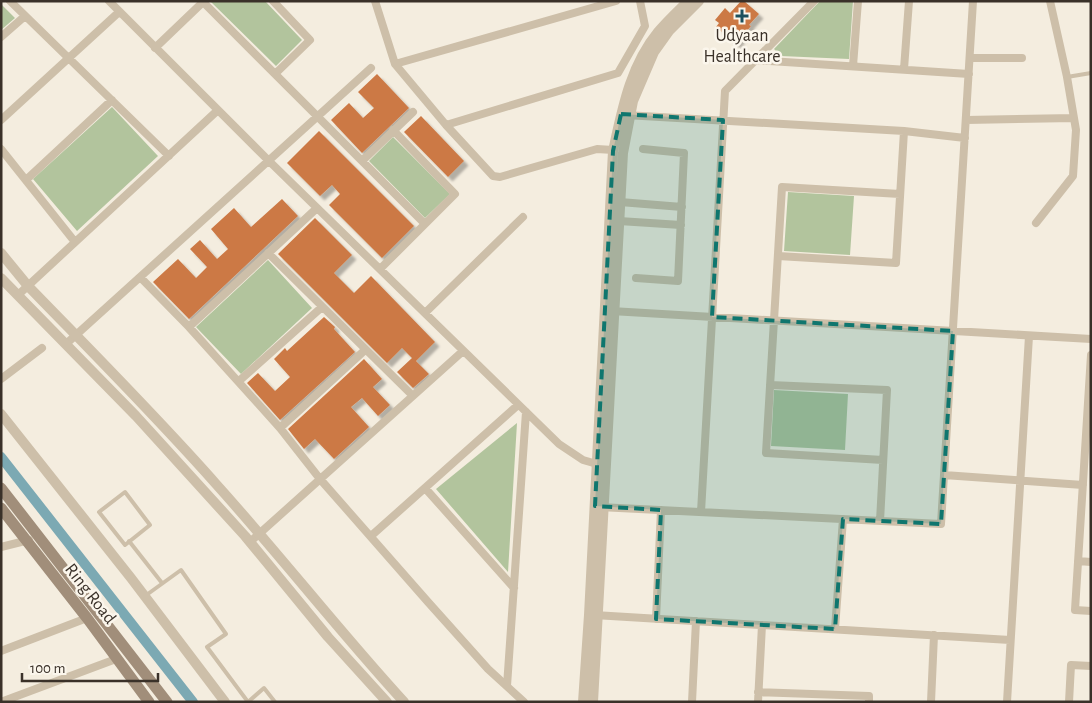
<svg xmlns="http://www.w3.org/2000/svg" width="1092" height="703" viewBox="0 0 1092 703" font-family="'Alegreya Sans',sans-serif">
<defs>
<filter id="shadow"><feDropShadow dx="4.5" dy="4.5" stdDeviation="1" flood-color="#0004"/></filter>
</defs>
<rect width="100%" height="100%" fill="#f4eddf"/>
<path fill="#b2c49d" d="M265,1L302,40L276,66L211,2Z
M820,1H853L849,59L781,56L774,49Z
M1,4L15,18L1,30Z
M112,107L158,156L77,231L33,179Z
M393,137L450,194L425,218L369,161Z
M788,192L854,196L850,255L784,251Z
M268,260L312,308L241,374L196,327Z
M774,390L848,394L845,450L771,446Z
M517,423L508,572L436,489Z"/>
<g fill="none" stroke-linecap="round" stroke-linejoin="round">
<path stroke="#7ca9b3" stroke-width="10" d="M1,457L193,702"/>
</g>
<path fill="#cc7945" filter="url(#shadow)" d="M741,1H744L759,14L749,25L751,26L736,44L716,27L719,23L715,20L725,8L730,13Z
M377,74L409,108L362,153L331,120L349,103L363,118L374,108L358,92Z
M421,116L464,161L448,177L404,132Z
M319,131L414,226L382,258L329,205L340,194L332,185L320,196L287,163Z
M282,199L298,216L189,319L153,282L178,259L196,278L207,267L190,249L200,240L217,259L228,249L211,229L234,208L251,227Z
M315,218L352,255L334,273L354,293L371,276L435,342L416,361L429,374L413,388L397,372L412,358L402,348L387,363L278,254Z
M324,317L335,327L334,329L355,352L280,420L247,383L258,373L275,391L290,377L274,359L285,348L287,351Z
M364,359L382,379L373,387L390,405L378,416L362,398L351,407L369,427L334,459L315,439L304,449L288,429Z"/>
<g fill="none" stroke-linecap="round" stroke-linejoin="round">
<path stroke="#cdbfa9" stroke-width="4" d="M1067,77L1091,73
M125,492L150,525L125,545L99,512Z
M129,541L162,583
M145,596L181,570L226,634L207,647L248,702
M248,702L264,688L275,702"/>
<path stroke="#cdbfa9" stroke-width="8" d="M10,1L169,156
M109,1L269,161L559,444L583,460L597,464
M273,1L310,40L275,74
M375,1L395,64L446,125L493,176L500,177L597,149L613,150
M203,2L425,224
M1,37L25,16
M155,48L204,1
M970,58H1022
M756,60L969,74
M395,64L616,1
M853,66L858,1
M904,69L909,1
M625,115L904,131L965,138
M1,120L119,12
M966,120L1074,118
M446,125L618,73L645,26L640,1
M1,149L75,242
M362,161L413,112
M26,180L112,100
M620,202L682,207
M619,221L681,225
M1036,223L1073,176L1076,130L1067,77L1050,1
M268,253L413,396
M778,256L896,263L904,131
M380,269L455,194L393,130
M140,277L189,327L280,428L320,479L428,602L488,669L524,702
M636,278L678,281L684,153L643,149
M18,295L218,110
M611,311L1091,339
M425,313L523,217
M189,327L317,208
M66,344L371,68
M1091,355L1075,610L1091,611
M1,379L42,348
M239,381L322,307
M770,385L887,390L880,521
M280,428L365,350
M883,460L766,453L782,187L900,194
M944,475L1083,485
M425,488L514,588
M599,507L941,524L973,1
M701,512L725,91L814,1
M371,536L518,405
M250,542L463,351
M1,547L29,540
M1078,561L1091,562
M594,615L1010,640
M656,619L661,510
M835,629L843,519
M1,651L87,618
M507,686L526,412
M758,692L869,696V702
M1,702L116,659
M692,702L696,621
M758,702L762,625
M931,702L934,635
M1007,702L1029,336
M1069,702L1071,665L1091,666"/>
<path stroke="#cdbfa9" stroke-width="10" d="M1,253L28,286C91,351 156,416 216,484C280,555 339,631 404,702
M1,278L136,416L245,536L328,637L387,702
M1,414L131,578L225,702
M583,702L589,615L613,151C622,110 630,66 658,32C667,21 678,11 688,1
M593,702L623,153L633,101L654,52L669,31L699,1"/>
<path stroke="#a18e7a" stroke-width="11" d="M1,488L167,702
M1,508L87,618L149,702"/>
</g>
<path fill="#0f766e" fill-opacity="0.2" stroke="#0f766e" stroke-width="4" stroke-dasharray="10 6" stroke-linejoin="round" d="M621,114L723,120L712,317L953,331L941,524L843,519L835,629L656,619L661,510L595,506L613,151Z"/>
<path fill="#1c505e" stroke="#fbf6ec" stroke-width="2" d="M739.5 8.5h5v5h5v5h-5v5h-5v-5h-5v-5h5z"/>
<g text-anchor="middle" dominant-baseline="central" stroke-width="5" stroke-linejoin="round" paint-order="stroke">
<g font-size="18" fill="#3a3129" stroke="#fbf6ec">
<text x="742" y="36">Udyaan<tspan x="742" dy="21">Healthcare</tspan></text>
</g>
<g font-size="18" fill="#3a3129" stroke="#fbf6ec">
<text transform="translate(90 594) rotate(52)">Ring Road</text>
</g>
</g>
<rect width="1092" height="703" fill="none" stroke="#3a3129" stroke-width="5"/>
<path d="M22 673v8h136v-8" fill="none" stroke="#3a3129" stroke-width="2.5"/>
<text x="30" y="673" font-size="15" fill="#3a3129" stroke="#fbf6ec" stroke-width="4" paint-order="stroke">100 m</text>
</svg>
